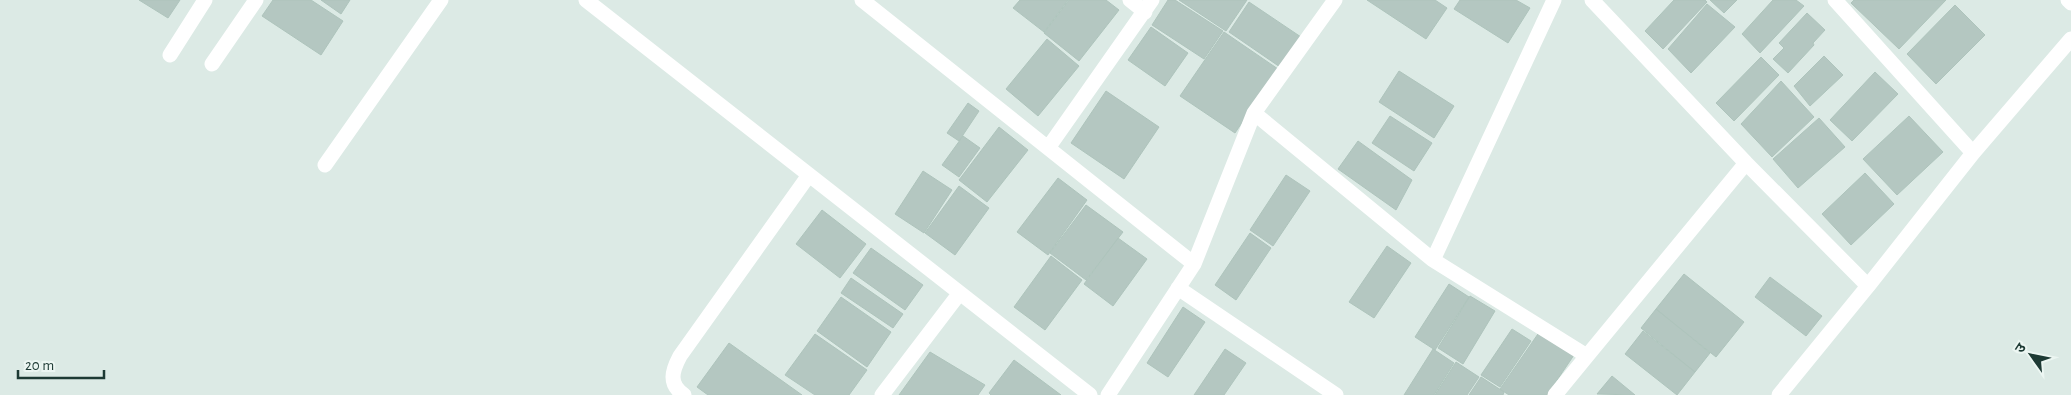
<svg xmlns="http://www.w3.org/2000/svg" width="2071" height="395" viewBox="0 0 2071 395" font-family="'Alegreya Sans','Noto Sans Devanagari',sans-serif">
<rect width="100%" height="100%" fill="#dceae5"/>
<path fill="#b4c7c1" stroke="#aec4bc" d="M139,0H180L168,18Z
M273,0H311L343,21L321,55L262,16Z
M321,0H350L341,14Z
M1020,0H1068L1044,32L1013,8Z
M1069,0H1106L1119,10L1079,61L1044,33Z
M1168,0H1175L1223,31L1204,59L1152,25Z
M1179,0H1247L1226,31Z
M1367,0H1435L1447,8L1426,39Z
M1460,0H1516L1530,8L1508,43L1454,9Z
M1674,0H1705L1707,2L1663,49L1645,31Z
M1710,0H1737L1724,13Z
M1773,0H1796L1804,6L1760,53L1742,34Z
M1854,0H1946L1899,49L1851,3Z
M1249,2L1301,37L1280,67L1229,32Z
M1707,4L1735,27L1691,73L1668,49Z
M1955,5L1985,35L1936,84L1907,54Z
M1807,13L1825,30L1813,43L1814,45L1788,73L1773,59L1784,48L1779,43Z
M1151,27L1188,53L1165,86L1128,60Z
M1224,32L1278,69L1235,133L1180,96Z
M1047,39L1079,66L1038,116L1006,89Z
M1824,56L1843,75L1810,106L1794,86Z
M1761,57L1779,75L1734,121L1716,103Z
M1399,71L1454,106L1434,138L1379,102Z
M1875,72L1898,94L1852,141L1830,120Z
M1781,81L1814,117L1772,157L1741,124Z
M1106,91L1159,127L1124,179L1071,143Z
M968,103L979,111L959,141L947,133Z
M1390,116L1432,143L1414,171L1372,143Z
M1909,116L1943,152L1897,195L1863,159Z
M1819,118L1845,147L1798,188L1773,159Z
M999,127L1028,150L987,202L959,180Z
M963,136L980,148L959,177L942,165Z
M1358,141L1412,180L1396,210L1338,169Z
M923,171L952,190L924,233L895,214Z
M1865,173L1894,204L1851,245L1822,214Z
M1286,175L1310,191L1273,246L1250,230Z
M1058,178L1087,200L1048,255L1017,232Z
M959,186L989,208L955,255L925,233Z
M1086,205L1123,232L1086,280L1050,253Z
M822,210L866,244L840,278L796,244Z
M1250,233L1271,248L1236,300L1215,285Z
M1118,238L1147,259L1113,306L1084,284Z
M1387,246L1411,263L1374,318L1349,302Z
M871,248L923,285L905,310L853,273Z
M1051,256L1082,280L1045,330L1014,307Z
M1684,274L1744,322L1716,357L1656,309Z
M1770,277L1822,316L1806,336L1755,297Z
M851,278L903,314L893,328L841,293Z
M1449,284L1469,297L1435,350L1415,337Z
M1470,296L1495,311L1463,364L1438,348Z
M841,297L891,332L867,367L817,331Z
M1183,307L1205,322L1168,377L1147,363Z
M1656,309L1710,353L1695,372L1641,328Z
M1512,329L1531,341L1500,387L1481,375Z
M1540,331L1574,355L1547,395H1509L1500,389Z
M1643,331L1695,372L1677,395L1625,354Z
M815,334L867,370L849,395H815L785,375Z
M729,343L802,395H708L697,387Z
M1225,349L1246,363L1224,395H1194Z
M1433,349L1454,363L1434,395H1404Z
M930,352L985,385L978,395H899Z
M1014,360L1061,395H991L989,393Z
M1456,362L1479,377L1467,395H1435Z
M1612,376L1635,395L1597,394Z
M1481,377L1504,392L1503,395H1469Z"/>
<g fill="none" stroke-linecap="round" stroke-linejoin="round">
<path stroke="#fff" stroke-width="15" d="M586,0L1090,395
M862,0L1048,148
M1130,0L1145,12
M1152,0L1048,148L1194,264
M1592,0L1746,163L1868,286L1779,395
M1835,0L1973,153L2071,39
M2068,0L2071,3
M170,55L205,0
M212,64L256,0
M1254,113L1433,260L1554,0
M325,165L441,0
M1433,260L1587,356L1746,163
M1868,286L1973,153
M1178,288L1336,395
M684,395C668,384 672,371 680,356L809,175
M882,395L959,294
M1108,395L1194,264L1254,113L1335,0
M1555,395L1587,356"/>
</g>
<g transform="translate(2031 355) rotate(303)" stroke="#ecf6f2" stroke-width="4" paint-order="stroke">
<path d="M0-4L9 19L0 12L-9 19Z" fill="#1d3a34"/>
<text y="-8" font-size="14" font-weight="bold" text-anchor="middle" fill="#1d3a34">उ</text>
</g>
<path d="M18 370v8h86v-8" fill="none" stroke="#1d3a34" stroke-width="2.5"/>
<text x="25" y="370" font-size="15" fill="#1d3a34" stroke="#ecf6f2" stroke-width="4" paint-order="stroke">20 m</text>
</svg>
